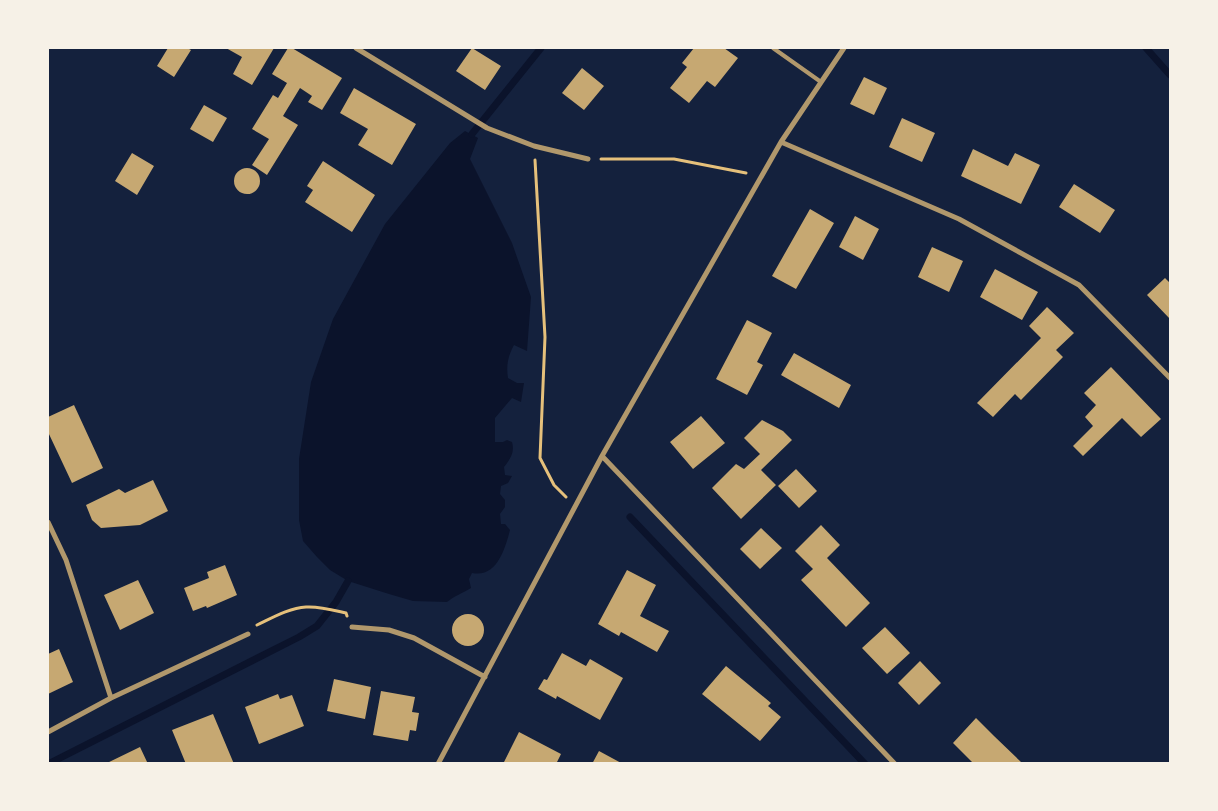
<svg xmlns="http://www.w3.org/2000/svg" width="1218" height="811" viewBox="0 0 1218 811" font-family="Montserrat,sans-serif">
<rect width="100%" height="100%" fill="#14213d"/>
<path fill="#0b132b" d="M465,131L478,138L470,159L512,243L531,297L527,351L514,345C508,356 506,365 508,378L517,383H524L521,402L512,398L495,418V442H503L507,440L512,442C515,453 510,459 504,467L505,475L512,476L508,483L501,486L500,494L505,500V507L500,514L501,524H505L510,530C505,549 497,578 472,573L469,579L471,588C463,593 454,596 447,602L413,601L389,594L348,581L330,570L317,557L303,541L299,520V459L311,382L333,319L385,224L450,143Z"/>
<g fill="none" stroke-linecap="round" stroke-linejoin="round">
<path stroke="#0b132b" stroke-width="7" d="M1146,48L1170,75
M472,134L541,48
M630,517L865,764
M48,764L299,637L317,626L336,602L348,581"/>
</g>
<path fill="#c6a872" d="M168,48H187L191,50L174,77L157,66Z
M226,48H274L252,85L233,74L242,57Z
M288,48H292L342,78L322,110L308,102L312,96L300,88L283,116L298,125L267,175L252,165L269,139L252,129L273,95L278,98L287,83L272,74Z
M472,48L501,66L485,90L456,71Z
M694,48H724L738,58L715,87L707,81L689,103L670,88L687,67L682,63Z
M582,68L604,86L584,110L562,93Z
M864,77L887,88L874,115L850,104Z
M354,88L416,124L392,165L358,145L368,129L340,113Z
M204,105L227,118L213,142L190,129Z
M902,118L935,133L922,162L889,147Z
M973,149L1008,166L1015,153L1040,165L1021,204L961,176Z
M132,153L154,166L137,195L115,181Z
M323,161L375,195L352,232L305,202L313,190L307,186Z
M234 181a13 13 0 1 1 26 0a13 13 0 1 1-26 0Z
M1074,184L1115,210L1100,233L1059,207Z
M810,209L834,223L796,289L772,276Z
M855,216L879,229L863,260L839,247Z
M932,247L963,261L949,292L918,277Z
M995,269L1038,292L1022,320L980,297Z
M1165,278L1170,283V319L1147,295Z
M1047,307L1074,333L1056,350L1063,357L1021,400L1015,394L993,417L977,403L1041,338L1029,326Z
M747,320L772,333L757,362L763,365L747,395L716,379Z
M794,353L851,385L839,408L781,375Z
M1111,367L1161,419L1141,437L1122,418L1083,456L1073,446L1093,426L1085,417L1096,405L1084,393Z
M74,405L103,468L72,483L48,432V417Z
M701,416L725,443L693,469L670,442Z
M762,420L783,431L792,440L761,470L776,485L741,519L712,488L736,464L744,469L760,454L744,438Z
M796,469L817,491L799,508L778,486Z
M153,480L168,511L140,525L101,528L92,520L86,505L119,489L125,493Z
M821,525L840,545L827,558L870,603L846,627L801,580L813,569L795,551Z
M761,528L782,548L760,569L740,549Z
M225,565L237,595L207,608L206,606L193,611L184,588L209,578L207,572Z
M627,570L656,585L640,616L669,631L657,652L621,632L619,636L598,624Z
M138,580L154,613L120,630L104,595Z
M452 630a16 16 0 1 1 32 0a16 16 0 1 1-32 0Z
M885,627L910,653L887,674L862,648Z
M59,649L73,682L48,694V654Z
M562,653L586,666L590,659L623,678L600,720L557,696L556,699L538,689L544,679L547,680Z
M920,661L941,683L919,705L898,683Z
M726,666L771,703L768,706L781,717L760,741L702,694Z
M334,679L371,687L365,719L327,711Z
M381,691L415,697L412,712L419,713L416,731L410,730L408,741L373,735Z
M278,694L280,699L292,695L304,726L259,744L245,707Z
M213,714L234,764H186L172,730Z
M976,718L994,736L1021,762L1019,764H974L953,743Z
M519,732L561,754L556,764H539L537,762L536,764H503Z
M140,747L148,764H105Z
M599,751L623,764H592Z"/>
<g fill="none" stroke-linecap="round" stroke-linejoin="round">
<path stroke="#e5c07b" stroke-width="3" d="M601,159H674L746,173
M535,160L545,337L540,458L554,485L566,497
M257,625C272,618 289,608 306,607C319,606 333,610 346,613L347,616"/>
<path stroke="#b1986c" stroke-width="4" d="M773,48L821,82"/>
<path stroke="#b1986c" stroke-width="5" d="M356,48L487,128L534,146L588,159
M781,142L959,219L1079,285L1170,378
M602,456L895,764
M48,522L66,560L111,698
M352,627L389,630L414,638L485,677
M48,732L111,698L248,634
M438,764L602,456L781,142L844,48"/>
</g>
<rect width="1218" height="811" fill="none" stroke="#f6f1e7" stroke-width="98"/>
</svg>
